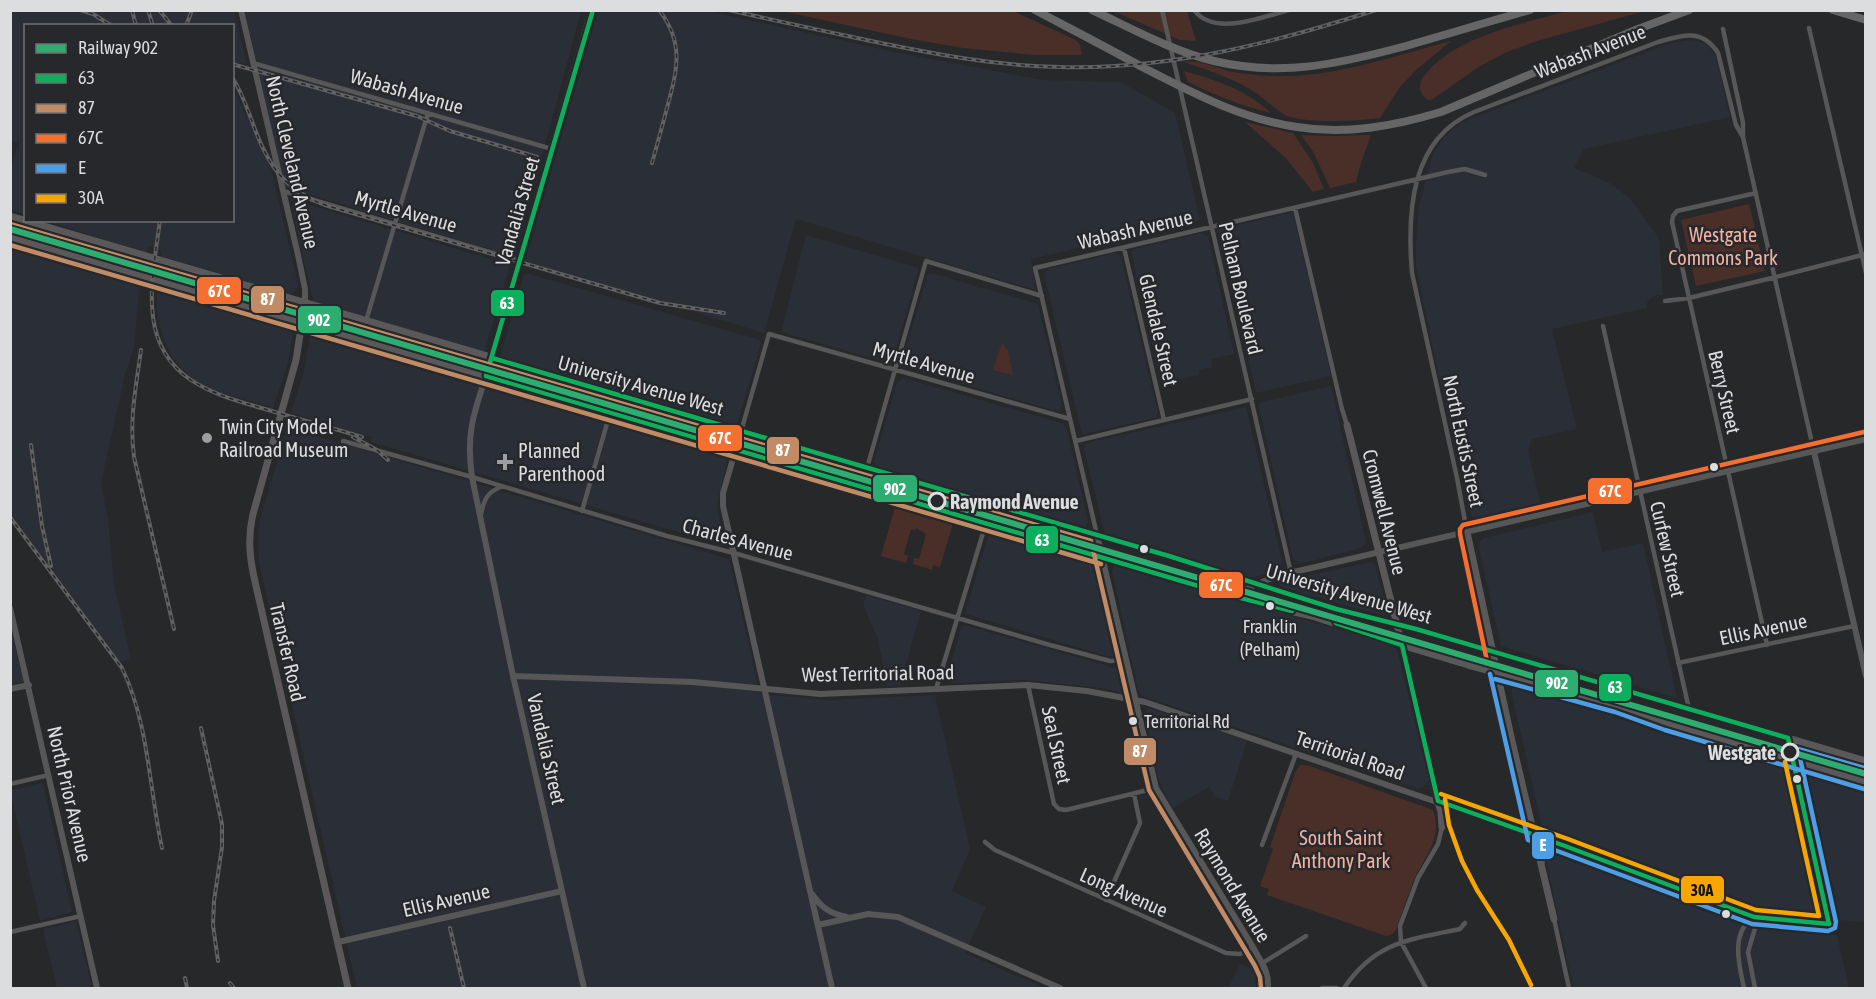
<svg xmlns="http://www.w3.org/2000/svg" width="1876" height="999" viewBox="0 0 1876 999" font-family="'Asap Condensed',sans-serif">
<rect width="100%" height="100%" fill="#27282a"/>
<path fill="#2a2e36" d="M11,10L234,11L247,64L233,62L232,26H26L25,214L11,210V170L18,143L11,141Z
M245,11H581L515,257L285,187Z
M598,11H707L899,53L1043,80L1121,82L1175,113L1200,220L1031,259L1035,290L796,219L764,333L525,261Z
M1691,40L1707,44L1716,57L1730,117L1584,149L1574,168L1610,183L1630,199L1659,238L1663,295H1655L1647,302V308L1552,329L1577,429L1532,439L1528,450L1541,506L1473,522L1434,354L1416,266V245L1419,206L1433,153L1445,136L1462,122L1667,44Z
M233,88L271,168L298,284L297,288L293,293L288,294L161,256V251L148,246L146,254L48,221L232,220Z
M297,201L510,265L485,350L482,351L315,303L312,296L292,208L295,202Z
M1293,212L1331,376L1256,393L1218,230Z
M1201,233L1208,236L1234,354L1211,359L1212,367L1199,370V375L1161,384L1131,252L1134,249Z
M806,235L919,268L892,364L781,332Z
M11,244L140,283L134,347L125,375L101,483L108,519L114,584L131,659L120,662L11,514Z
M1116,253L1121,256L1158,413L1155,418L1084,434L1081,430L1044,274L1048,269Z
M526,273L760,340L761,343L737,425L734,426L503,358L501,354L524,274Z
M932,273L1038,304L1062,405L1061,410L1056,411L905,367L902,362L927,276L928,274Z
M157,285L290,322L292,325L293,334L288,363L273,408L215,391L202,385L191,377L180,366L172,357L164,341L157,313Z
M313,330L727,450L728,456L717,506L724,542L719,544L371,442L372,437L291,413L304,371L311,331Z
M903,378L1055,421L1064,425L1067,430L1088,522L1086,527L1084,528L877,468L874,461L897,383Z
M1331,386L1366,542L1361,548L1301,564L1295,562L1292,555L1258,403Z
M1246,407L1282,561L1280,568L1276,572L1255,577H1249L1105,534L1084,449L1086,443Z
M287,427L729,559L760,694L828,700L935,695L970,849L952,891L986,907L965,953L1045,988H357L259,562L258,534L260,520Z
M1593,512L1602,552L1643,543L1677,698L1501,646L1479,548L1480,542L1484,538Z
M995,530L1095,559L1118,652L1116,656L1110,657L966,614V610L989,533Z
M1371,562L1375,565L1387,610L1384,615H1381L1283,588L1279,584L1280,581Z
M1118,565L1394,646L1398,653L1429,780L1426,785L1418,789L1142,696L1138,690L1112,571L1114,566Z
M866,595L921,611L900,685L887,686L878,639L863,605Z
M964,625L1115,668L1122,674L1126,689L1125,692L1120,694L1117,691L1094,687L1026,680L949,683L947,679L961,627Z
M10,627L24,682L11,685L10,684Z
M1513,685L1785,764L1818,912L1805,913L1761,909L1542,826L1511,691Z
M1148,708L1247,741L1228,801L1215,797L1209,787L1173,808L1159,782L1145,714Z
M1804,767L1865,785V922L1835,920L1833,918L1800,773L1801,768Z
M43,783L72,912L40,921L10,790Z
M1555,852L1761,929L1837,935L1849,988H1573L1547,863L1550,856Z
M76,921L92,988H57L43,929Z
M1240,964L1255,971L1256,988H1228Z"/>
<path fill="#4a2f29" d="M1571,10L1645,11L1537,41L1507,52L1480,66L1433,99L1429,100C1420,95 1417,86 1423,77C1455,35 1523,24 1571,10Z
M781,11H1013L1076,40L1080,45L1082,55H1035L963,48L911,39Z
M1113,11H1187L1196,41L1180,40Z
M1451,41L1416,70L1400,87L1380,118C1351,121 1314,124 1287,116C1281,114 1261,96 1253,91C1232,78 1208,70 1184,62C1200,59 1218,69 1233,72C1250,75 1267,76 1284,76C1340,76 1397,55 1451,41Z
M1184,71C1216,80 1247,90 1271,113C1241,106 1215,95 1188,82Z
M1245,122L1293,133L1313,163L1324,189L1313,192L1286,158Z
M1301,135L1331,136L1371,135L1361,163L1356,182L1330,188L1314,153Z
M1749,204L1765,271L1696,286L1681,220Z
M1002,342L1008,351L1013,375L993,370Z
M896,504L954,520L940,567L933,565L932,570L913,564L914,558L919,559L926,534L916,528L915,530L911,529L904,554L908,556L906,563L881,556Z
M1300,765L1310,766L1433,810C1444,841 1422,858 1412,885C1406,900 1401,915 1396,930L1392,934L1386,936L1267,895L1269,889L1260,886L1273,849L1270,847L1295,773Z"/>
<g fill="none" stroke-linecap="round" stroke-linejoin="round">
<path stroke="#585757" stroke-width="4.5" d="M1162,10L1291,573
M1194,10C1214,37 1262,17 1289,10
M1809,28L1866,273
M1723,29L1743,123V137L1814,452
M253,63L552,149
M283,191L520,261
M1756,193L1677,211L1673,216L1672,222L1767,645
M1295,208L1342,409L1347,425
M1124,248L1164,420
M1665,301L1689,298L1776,277L1866,254
M366,321L428,113
M1603,326L1689,709
M343,441L472,477L667,536L734,553L1050,645L1110,661L1126,660
M1076,441L1252,399
M738,442L769,334L1070,419
M867,468L926,261L1042,296
M582,511L610,413
M481,514C484,500 487,492 501,487
M1467,532L1457,478L1412,273C1407,213 1410,139 1474,112L1658,42C1682,35 1702,28 1718,53L1736,125L1743,137
M1097,535L1035,268L1448,172L1465,169L1485,175
M1678,663L1854,626
M1028,685L1054,804L1059,809L1066,810L1156,788
M936,689L986,523
M10,784L49,775
M1533,835L1754,917L1829,924L1788,738
M985,842L995,850L1226,953L1240,954L1253,947
M1262,845L1296,754
M1542,864C1545,851 1549,848 1562,846
M1106,900L1140,823L1134,794
M1754,917L1756,925L1748,952L1755,988
M1554,919L1569,988
M10,932L81,916
M1261,964L1306,936
M1322,988H1337
M1344,988C1376,941 1409,940 1460,929L1465,923
M1426,988L1401,942L1400,926L1418,878L1438,844L1442,827
M1744,988C1739,965 1730,932 1754,917"/>
<path stroke="#585757" stroke-width="6" d="M241,10L298,255L305,289V303
M486,376C473,415 466,435 472,477L513,676L584,988
M738,442L723,493V506L832,988
M1814,452L1866,676
M1097,535L1156,788L1253,947C1261,963 1269,969 1268,988
M1229,595C1248,590 1263,580 1281,575L1866,439
M10,608L97,988
M513,676L693,682L820,694L1028,685L1087,691L1145,702L1533,835
M10,689L29,685
M812,894C821,907 830,914 847,917
M818,925L868,914L898,917L1060,988
M338,942L562,891
M1261,988V964"/>
<path stroke="#5a5859" stroke-width="7" d="M10,216L1169,556L1281,592L1336,609L1416,629L1866,761
M10,237L1229,595L1276,608L1312,616L1381,639L1468,665L1617,705L1667,723L1866,782
M305,303L296,360L253,514C247,539 250,561 256,586L348,988
M486,376L589,20L593,10
M1347,425L1402,645L1435,792L1441,812L1442,827
M1467,532L1511,737L1554,919"/>
<path stroke="#676666" stroke-width="8" d="M1035,10C1071,29 1108,48 1144,68C1193,93 1241,119 1297,127C1346,135 1394,126 1441,112L1638,29L1689,10
M1092,10C1131,28 1172,51 1214,61C1281,77 1338,64 1402,47C1445,35 1487,22 1530,10
M1833,10L1866,20"/>
<g stroke="#626162" stroke-width="4">
<path id="rail" d="M80,10L93,14L112,26
M132,10L136,26
M148,10L153,26
M159,10L172,26
M729,10C776,21 824,31 871,41C934,54 996,66 1060,67C1168,70 1274,43 1376,10
M186,26L192,10
M232,64L417,116L450,131L537,157
M232,77C242,92 247,108 253,124C268,166 285,191 328,206L660,303L724,313
M652,163C657,145 662,127 667,108C677,71 685,43 659,10
M160,220C156,252 149,285 153,317C161,380 213,394 265,409C297,419 330,427 362,437
M141,350C136,386 129,421 134,457L174,629
M353,437L377,450L388,460
M31,445L42,526L51,566
M10,517L122,668C149,724 149,788 162,848
M201,728L222,824V847L214,901L213,925L218,961
M450,928L464,988
M185,978L187,988
M230,983L234,988"/>
</g>
<use href="#rail" stroke="#26282b" stroke-width="1.5" stroke-dasharray="4.5" stroke-linecap="butt"/>
<g stroke="#26282b" stroke-width="9">
<path id="bus-1" d="M593,10L486,376L1229,595L1292,611
M492,358L1169,556L1336,609L1416,629L1788,738
M1336,623L1402,645
M1402,645L1438,801
M1788,738L1829,924
M1438,801L1565,846L1754,917L1829,924"/>
</g>
<g stroke="#26282b" stroke-width="9">
<path id="bus-2" d="M10,224L1091,541L1149,790L1255,966L1260,977L1261,988
M10,245L1101,564"/>
</g>
<g stroke="#26282b" stroke-width="9">
<path id="bus-3" d="M12,230L1231,588L1344,618L1383,632L1487,661L1460,534V529L1463,525L1864,432"/>
</g>
<g stroke="#26282b" stroke-width="9">
<path id="bus-4" d="M1490,674L1528,840L1752,924L1828,931L1835,928L1836,922L1798,749L1864,768
M1495,679L1615,712L1665,730L1864,789"/>
</g>
<g stroke="#26282b" stroke-width="9">
<path id="bus-5" d="M1441,794L1568,839L1756,910L1819,916L1785,762
M1445,799L1449,825L1462,861L1477,890L1509,940L1531,985"/>
</g>
<use href="#bus-1" stroke="#0daf5c" stroke-width="4.5"/>
<use href="#bus-2" stroke="#c18c65" stroke-width="4.5"/>
<use href="#bus-3" stroke="#f46f30" stroke-width="4.5"/>
<use href="#bus-4" stroke="#4d9ee5" stroke-width="4.5"/>
<use href="#bus-5" stroke="#f7a600" stroke-width="4.5"/>
<g stroke="#26282b" stroke-width="10">
<path id="rail-1" d="M10,229L1866,774"/>
</g>
<use href="#rail-1" stroke="#2dad70" stroke-width="6"/>
</g>
<g fill="#9d9ea0" stroke="#26282b" stroke-width="2">
<circle cx="207" cy="438" r="6"/>
<path d="M502 453h6v6h6v6h-6v6h-6v-6h-6v-6h6z"/>
</g>
<g fill="#dcdddf" stroke="#26282b" stroke-width="2">
<circle cx="1714" cy="467" r="5"/>
<circle cx="1144" cy="549" r="5"/>
<circle cx="1270" cy="606" r="5"/>
<circle cx="1133" cy="721" r="5"/>
<circle cx="1797" cy="779" r="5"/>
<circle cx="1726" cy="914" r="5"/>
</g>
<g fill="#26282b" stroke="#dcdddf" stroke-width="3">
<circle cx="937" cy="501" r="8"/>
<circle cx="1790" cy="752" r="8"/>
</g>
<g text-anchor="middle" dominant-baseline="central" stroke-width="5" stroke-linejoin="round" paint-order="stroke">
<g font-size="18" fill="#dcdddf" stroke="#26282b">
<text x="1270" y="626">Franklin<tspan x="1270" dy="23">(Pelham)</tspan></text>
<text x="1144" y="721" text-anchor="start">Territorial Rd</text>
</g>
<g font-size="20" fill="#dcdddf" stroke="#26282b">
<text transform="translate(1590 51) rotate(-21)">Wabash Avenue</text>
<text transform="translate(407 91) rotate(16)">Wabash Avenue</text>
<text transform="translate(293 162) rotate(77)">North Cleveland Avenue</text>
<text transform="translate(406 211) rotate(16)">Myrtle Avenue</text>
<text transform="translate(517 211) rotate(-74)">Vandalia Street</text>
<text transform="translate(1135 229) rotate(-13)">Wabash Avenue</text>
<text transform="translate(1241 288) rotate(77)">Pelham Boulevard</text>
<text transform="translate(1159 330) rotate(77)">Glendale Street</text>
<text transform="translate(924 362) rotate(16)">Myrtle Avenue</text>
<text transform="translate(641 385) rotate(16)">University Avenue West</text>
<text transform="translate(1725 392) rotate(77)">Berry Street</text>
<text transform="translate(1464 441) rotate(78)">North Eustis Street</text>
<text transform="translate(1385 512) rotate(76)">Cromwell Avenue</text>
<text transform="translate(738 539) rotate(15)">Charles Avenue</text>
<text transform="translate(1668 549) rotate(77)">Curfew Street</text>
<text transform="translate(1349 593) rotate(16)">University Avenue West</text>
<text transform="translate(1763 629) rotate(-12)">Ellis Avenue</text>
<text transform="translate(288 652) rotate(77)">Transfer Road</text>
<text transform="translate(878 673) rotate(-1)">West Territorial Road</text>
<text transform="translate(1057 745) rotate(78)">Seal Street</text>
<text transform="translate(547 749) rotate(77)">Vandalia Street</text>
<text transform="translate(1350 755) rotate(19)">Territorial Road</text>
<text transform="translate(70 794) rotate(77)">North Prior Avenue</text>
<text transform="translate(1233 885) rotate(59)">Raymond Avenue</text>
<text transform="translate(1124 892) rotate(24)">Long Avenue</text>
<text transform="translate(446 900) rotate(-13)">Ellis Avenue</text>
</g>
<g font-size="20" fill="#f5b2a3" stroke="#26282b">
<text x="1723" y="234">Westgate<tspan x="1723" dy="23">Commons Park</tspan></text>
<text x="1341" y="837">South Saint<tspan x="1341" dy="23">Anthony Park</tspan></text>
</g>
<g font-size="20" fill="#dcdddf" stroke="#26282b" text-anchor="start">
<text x="219" y="426">Twin City Model<tspan x="219" dy="23">Railroad Museum</tspan></text>
<text x="518" y="450">Planned<tspan x="518" dy="23">Parenthood</tspan></text>
</g>
<g font-size="20" font-weight="bold" fill="#dcdddf" stroke="#26282b" text-anchor="start">
<text x="950" y="501">Raymond Avenue</text>
<text x="1776" y="752" text-anchor="end">Westgate</text>
</g>
</g>
<g stroke="#26282b" stroke-width="2">
<rect x="196" y="276" width="46" height="29" rx="6" fill="#f46f30"/>
<rect x="250" y="285" width="35" height="29" rx="6" fill="#c18c65"/>
<rect x="490" y="289" width="35" height="28" rx="6" fill="#0daf5c"/>
<rect x="297" y="305" width="45" height="29" rx="6" fill="#2dad70"/>
<rect x="697" y="424" width="46" height="28" rx="6" fill="#f46f30"/>
<rect x="766" y="436" width="34" height="29" rx="6" fill="#c18c65"/>
<rect x="872" y="474" width="46" height="29" rx="6" fill="#2dad70"/>
<rect x="1587" y="477" width="46" height="28" rx="6" fill="#f46f30"/>
<rect x="1025" y="525" width="34" height="29" rx="6" fill="#0daf5c"/>
<rect x="1198" y="571" width="46" height="28" rx="6" fill="#f46f30"/>
<rect x="1534" y="669" width="45" height="29" rx="6" fill="#2dad70"/>
<rect x="1598" y="673" width="34" height="29" rx="6" fill="#0daf5c"/>
<rect x="1123" y="737" width="34" height="29" rx="6" fill="#c18c65"/>
<rect x="1531" y="831" width="24" height="29" rx="6" fill="#4d9ee5"/>
<rect x="1680" y="875" width="45" height="29" rx="6" fill="#f7a600"/>
</g>
<g font-size="16" text-anchor="middle" font-weight="bold" fill="#fff">
<text x="219" y="297">67C</text>
<text x="268" y="305">87</text>
<text x="507" y="309">63</text>
<text x="319" y="326">902</text>
<text x="720" y="444">67C</text>
<text x="783" y="456">87</text>
<text x="895" y="495">902</text>
<text x="1610" y="497">67C</text>
<text x="1042" y="546">63</text>
<text x="1221" y="591">67C</text>
<text x="1557" y="689">902</text>
<text x="1615" y="693">63</text>
<text x="1140" y="757">87</text>
<text x="1543" y="851">E</text>
</g>
<g font-size="16" text-anchor="middle" font-weight="bold" fill="#111">
<text x="1702" y="896">30A</text>
</g>
<rect width="1876" height="999" fill="none" stroke="#dcdddf" stroke-width="24"/>
<rect x="24" y="24" width="210" height="198" fill="#26282b" stroke="#6f7073" stroke-width="1.5"/>
<rect x="36" y="44" width="30" height="9" fill="#2dad70" stroke="#6f7073" stroke-width="1.5"/>
<text x="78" y="54" font-size="18" fill="#dcdddf">Railway 902</text>
<rect x="36" y="74" width="30" height="9" fill="#0daf5c" stroke="#6f7073" stroke-width="1.5"/>
<text x="78" y="84" font-size="18" fill="#dcdddf">63</text>
<rect x="36" y="104" width="30" height="9" fill="#c18c65" stroke="#6f7073" stroke-width="1.5"/>
<text x="78" y="114" font-size="18" fill="#dcdddf">87</text>
<rect x="36" y="134" width="30" height="9" fill="#f46f30" stroke="#6f7073" stroke-width="1.5"/>
<text x="78" y="144" font-size="18" fill="#dcdddf">67C</text>
<rect x="36" y="164" width="30" height="9" fill="#4d9ee5" stroke="#6f7073" stroke-width="1.5"/>
<text x="78" y="174" font-size="18" fill="#dcdddf">E</text>
<rect x="36" y="194" width="30" height="9" fill="#f7a600" stroke="#6f7073" stroke-width="1.5"/>
<text x="78" y="204" font-size="18" fill="#dcdddf">30A</text>
</svg>
